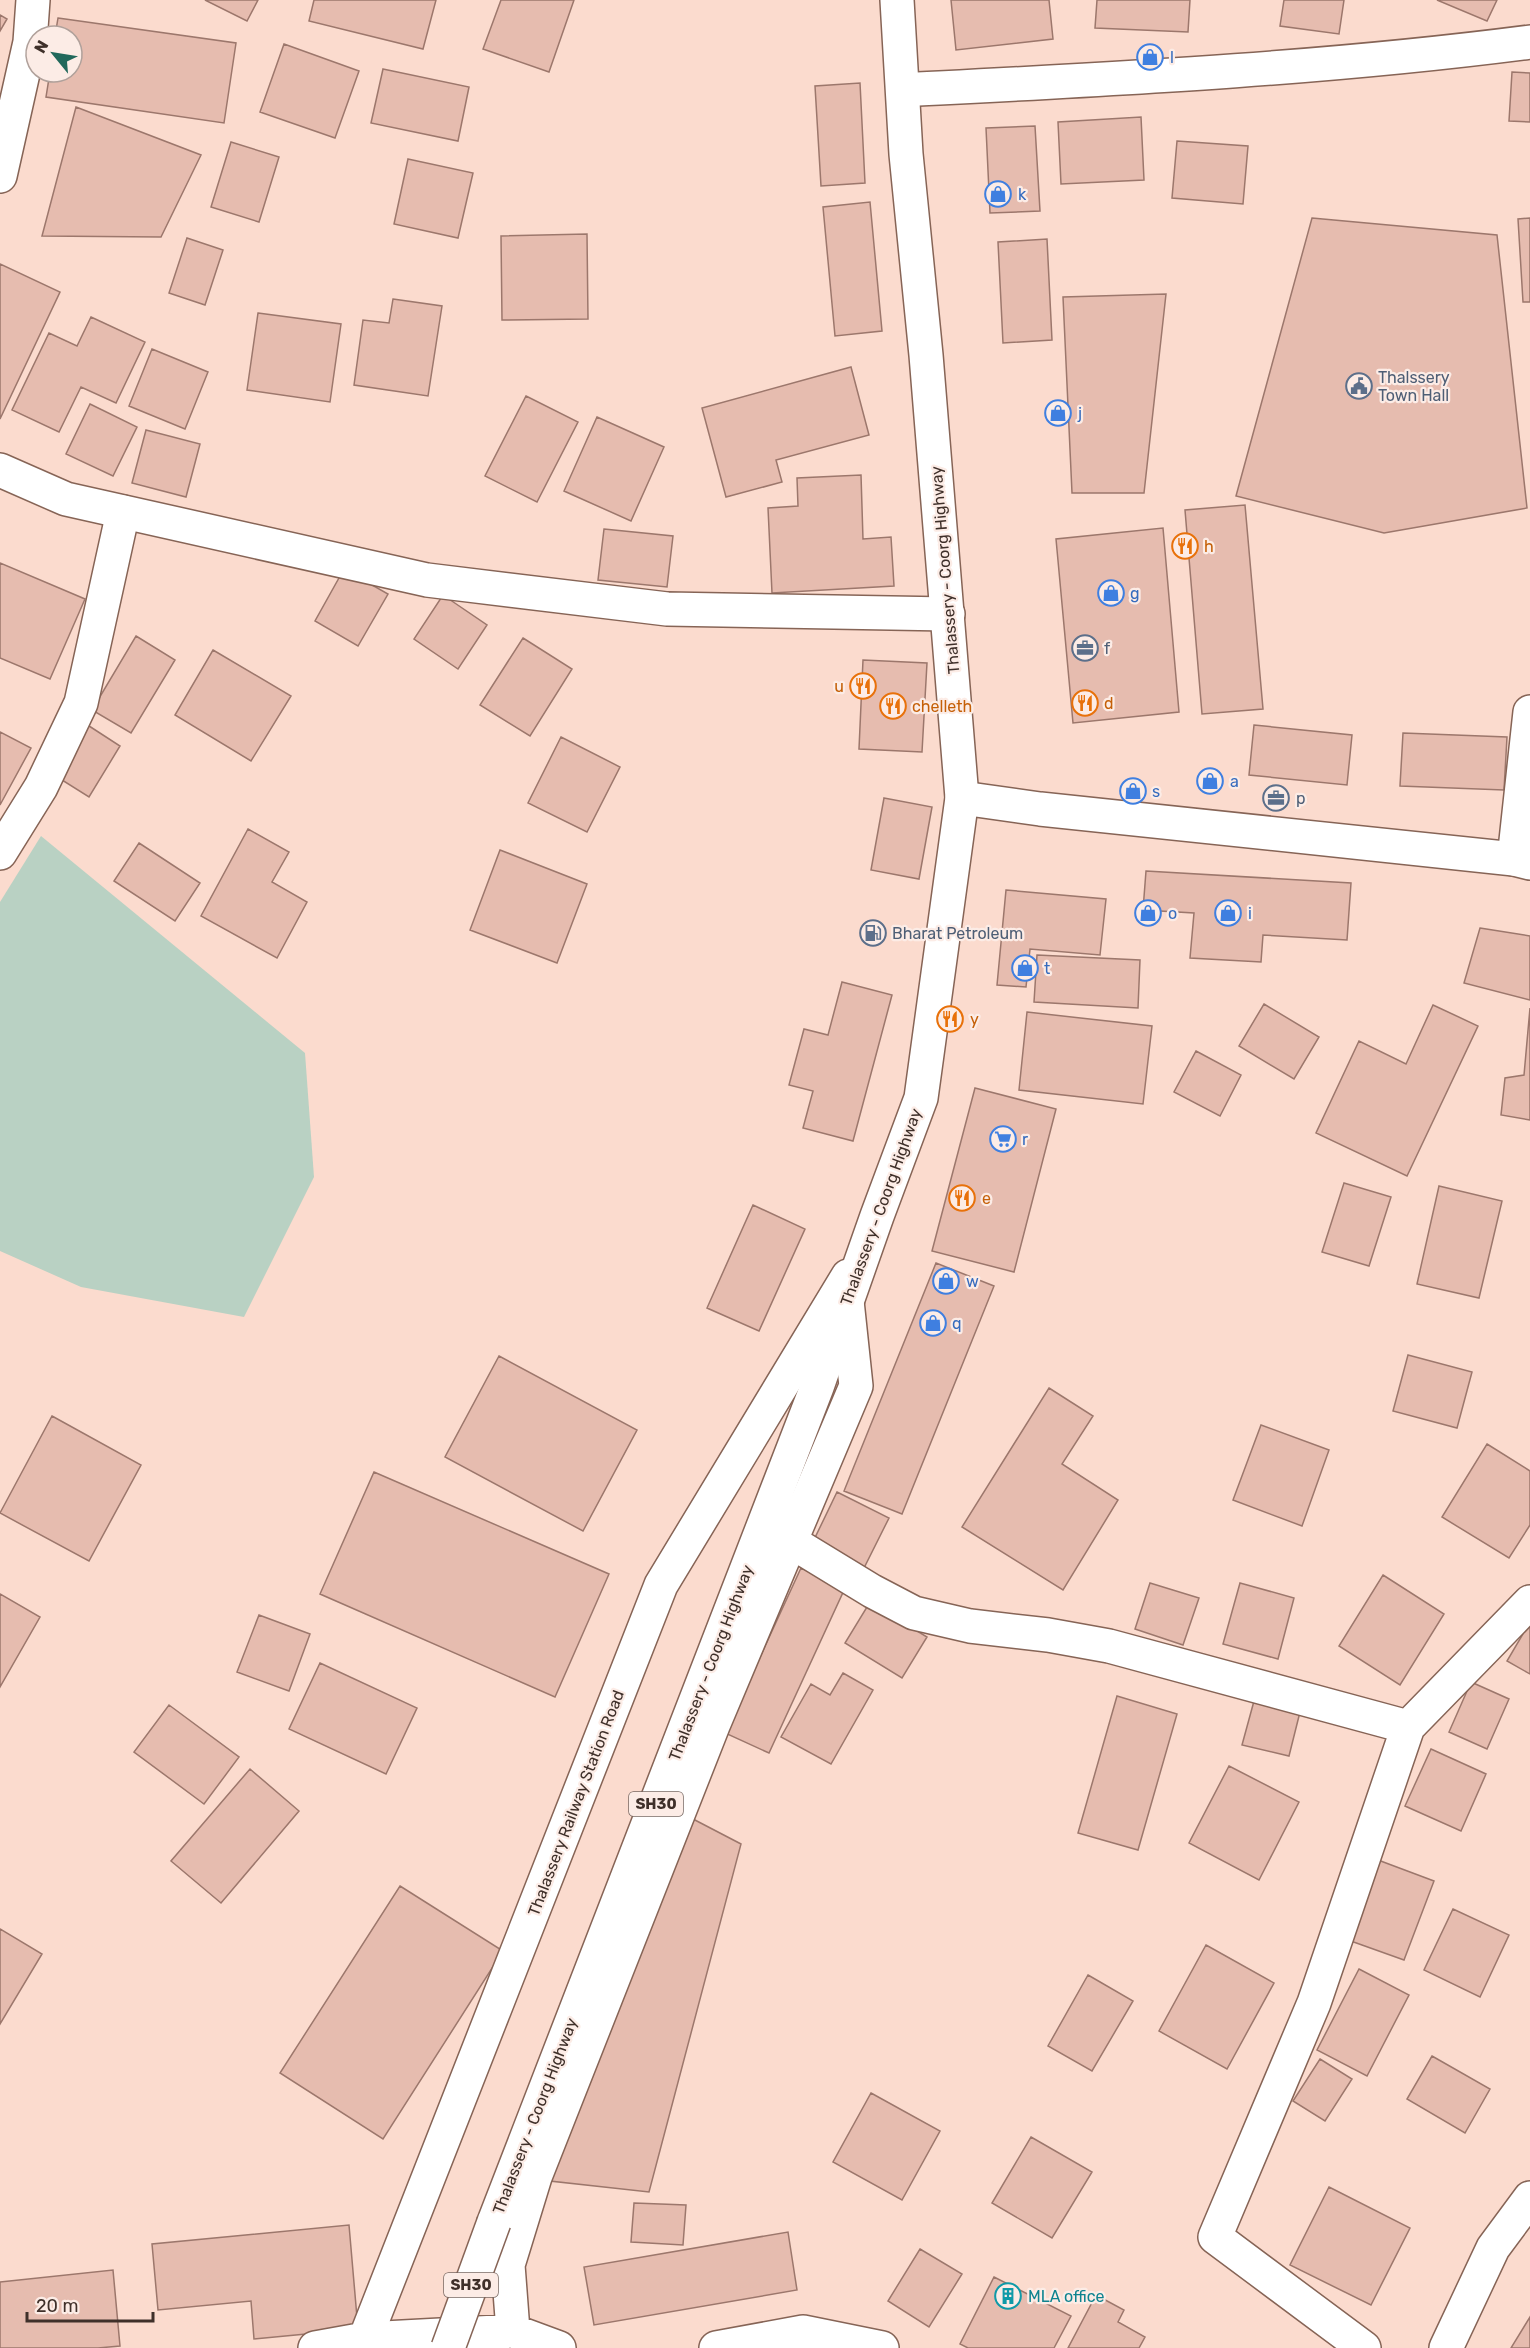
<svg xmlns="http://www.w3.org/2000/svg" width="1530" height="2348" viewBox="0 0 1530 2348" font-family="Rubik,sans-serif">
<rect width="100%" height="100%" fill="#fbdbce"/>
<path fill="#b9d1c3" d="M41,836L305,1053L314,1177L244,1317L81,1287L0,1251V902Z"/>
<path fill="#e6bcaf" stroke="#9c776c" stroke-width="1.5" d="M205,0H258L247,21Z
M314,0H436L423,49L309,21Z
M501,0H574L549,72L483,49Z
M951,0H1049L1053,39L956,50Z
M1097,0H1190L1188,32L1095,28Z
M1284,0H1344L1339,34L1280,26Z
M1437,0H1497L1487,21Z
M0,15L7,19L0,31Z
M58,18L236,43L224,123L46,97L50,72H72V36H55Z
M284,44L359,71L335,138L260,112Z
M383,69L469,87L458,141L371,123Z
M1512,72L1530,73V122L1509,121Z
M860,83L865,183L821,186L815,86Z
M76,107L201,155L161,237L42,236Z
M1141,117L1144,180L1061,184L1058,122Z
M1035,126L1040,211L990,213L986,128Z
M1177,141L1248,146L1243,204L1172,198Z
M231,142L279,157L259,222L211,207Z
M408,159L473,173L458,238L394,224Z
M870,202L882,331L835,336L823,207Z
M1312,218L1497,235L1527,508L1384,533L1236,496Z
M1530,218V302H1523L1518,219Z
M587,234L588,319L502,320L501,236Z
M187,238L223,250L205,305L169,293Z
M1047,239L1052,340L1003,343L998,242Z
M0,264L60,292L0,419Z
M1166,294L1144,493H1072L1063,297Z
M393,299L442,306L428,396L354,385L363,320L389,323Z
M258,313L341,324L330,402L247,390Z
M91,317L145,342L116,403L81,387L59,432L12,410L49,333L77,346Z
M152,349L208,372L185,429L129,406Z
M851,367L869,435L776,460L782,482L726,497L702,408Z
M526,396L578,422L537,502L485,476Z
M90,404L137,427L113,476L66,454Z
M597,417L664,447L631,521L564,491Z
M146,430L200,444L186,497L132,483Z
M861,475L863,539L891,537L894,586L772,593L768,508L798,506L797,478Z
M1245,505L1263,709L1202,714L1185,510Z
M1163,528L1179,712L1073,723L1056,539Z
M604,529L673,536L667,587L598,580Z
M0,563L85,599L50,679L0,658Z
M344,569L388,594L358,646L315,621Z
M443,595L487,625L458,669L414,639Z
M136,636L175,660L131,733L92,710Z
M523,638L572,669L530,736L480,705Z
M213,650L291,696L251,761L175,715Z
M863,660L927,663L922,752L859,749Z
M86,724L120,746L89,797L54,775Z
M1254,725L1352,735L1347,785L1249,775Z
M0,732L31,748L0,805Z
M1403,733L1507,737L1504,790L1400,786Z
M561,737L620,767L587,832L528,803Z
M884,798L932,807L919,879L871,870Z
M248,829L289,852L272,882L307,902L277,958L201,916Z
M139,843L200,883L175,921L114,881Z
M500,850L587,884L557,963L470,930Z
M1146,871L1351,883L1347,940L1263,935L1261,962L1190,958L1194,913L1143,910Z
M1006,890L1106,899L1100,955L1030,949L1026,987L997,985Z
M1480,928L1530,936V1000L1464,983Z
M1037,955L1140,960L1138,1008L1034,1002Z
M842,982L892,995L853,1141L803,1128L813,1091L789,1085L804,1029L828,1035Z
M1264,1004L1319,1037L1294,1079L1239,1046Z
M1433,1005L1478,1026L1407,1176L1316,1133L1359,1041L1406,1064Z
M1530,1008V1120L1501,1115L1505,1078L1524,1075Z
M1027,1012L1152,1026L1143,1104L1019,1090Z
M1196,1051L1241,1075L1220,1116L1174,1092Z
M975,1088L1056,1109L1014,1272L932,1251Z
M1344,1183L1391,1197L1369,1266L1322,1252Z
M1439,1186L1502,1201L1479,1298L1417,1284Z
M753,1205L805,1229L759,1331L707,1308Z
M936,1263L994,1286L902,1514L844,1491Z
M1408,1355L1472,1372L1457,1428L1393,1411Z
M499,1356L637,1430L583,1531L445,1457Z
M1049,1388L1093,1416L1062,1464L1118,1500L1063,1590L962,1527Z
M52,1416L141,1465L89,1561L0,1513Z
M1261,1425L1329,1450L1302,1526L1233,1500Z
M1487,1444L1530,1471V1525L1509,1558L1442,1517Z
M374,1472L609,1574L555,1697L320,1594Z
M837,1492L889,1518L861,1574L810,1548Z
M801,1568L845,1588L769,1753L725,1733Z
M1383,1575L1444,1614L1400,1685L1339,1646Z
M1150,1583L1199,1598L1183,1645L1135,1629Z
M1240,1583L1294,1598L1278,1659L1223,1644Z
M0,1594L40,1617L0,1687Z
M870,1602L927,1637L902,1678L845,1643Z
M259,1615L310,1634L289,1691L237,1672Z
M1530,1622V1674L1507,1661Z
M320,1663L417,1708L386,1774L289,1729Z
M843,1673L873,1690L831,1764L781,1737L811,1684L830,1695Z
M1471,1682L1509,1699L1487,1749L1449,1732Z
M1117,1696L1177,1714L1138,1850L1078,1833Z
M1254,1701L1300,1712L1289,1756L1242,1745Z
M169,1705L239,1757L204,1804L134,1752Z
M1431,1749L1486,1774L1461,1831L1405,1806Z
M1229,1766L1299,1802L1259,1880L1189,1843Z
M250,1769L299,1811L221,1903L171,1861Z
M693,1819L741,1844L649,2192L550,2181Z
M1378,1860L1434,1881L1404,1960L1348,1940Z
M400,1886L503,1951L383,2139L280,2073Z
M1453,1909L1509,1935L1480,1997L1424,1970Z
M0,1929L42,1954L0,2024Z
M1206,1945L1274,1983L1227,2069L1159,2031Z
M1359,1969L1409,1995L1367,2076L1317,2050Z
M1088,1975L1133,2001L1092,2071L1048,2046Z
M1432,2056L1490,2089L1465,2133L1407,2099Z
M1320,2059L1352,2079L1325,2121L1293,2101Z
M871,2093L940,2131L902,2200L833,2162Z
M1031,2137L1092,2172L1052,2238L992,2203Z
M1329,2187L1410,2228L1371,2305L1290,2265Z
M634,2203L686,2205L683,2245L631,2242Z
M349,2225L358,2329L254,2339L251,2301L158,2310L152,2244Z
M788,2232L797,2290L594,2325L584,2267Z
M920,2249L962,2274L929,2327L888,2301Z
M113,2270L120,2346L98,2348H0V2282Z
M994,2277L1071,2316L1054,2348H968L960,2344Z
M1096,2295L1124,2310L1118,2322L1145,2337L1139,2348H1068Z
M1530,2317V2348H1511Z"/>
<g fill="none" stroke-linecap="round" stroke-linejoin="round">
<g stroke="#866456" stroke-width="36">
<path id="street" d="M903,90C1112,79 1322,69 1530,42
M0,176L30,42L33,0
M0,853L41,787L81,703L123,512
M1514,859L1530,712
M790,1541L872,1591L914,1613L970,1626L1048,1635L1109,1646L1408,1727
M513,2331L508,2265L535,2177L714,1723L856,1386L847,1301
M365,2339L513,2331L559,2348
M716,2348L803,2332L882,2348
M1364,2348L1215,2237L1314,2003L1408,1727L1530,1602
M1446,2348L1493,2248L1530,2198"/>
</g>
<g stroke="#866456" stroke-width="36">
<path id="secondary" d="M0,470L66,499L427,580L667,609L948,614
M962,798L1040,809L1514,859L1530,863
M315,2348L365,2339L661,1585L848,1276"/>
</g>
<g stroke="#866456" stroke-width="36">
<path id="primary" d="M494,2222L817,1387L877,1216L921,1098L962,798L926,355L906,154L897,0"/>
</g>
<use href="#street" stroke="#fff" stroke-width="33"/>
<use href="#secondary" stroke="#fff" stroke-width="33"/>
<use href="#primary" stroke="#fff" stroke-width="33"/>
<g stroke="#866456" stroke-width="36" stroke-linecap="butt">
<path id="primary-bridge" d="M448,2348L494,2222"/>
</g>
<use href="#primary-bridge" stroke="#fff" stroke-width="33"/>
</g>
<defs>
<g id="shop-ring" transform="scale(1.35)"><circle r="9.5" fill="#fcece6" stroke="#3f7fe0" stroke-width="1.5"/><path d="M-5-2.5h2.3a2.7 3.5 0 0 1 5.4 0H5L5.5 6h-11ZM-1.5-2.5h3a1.5 2.3 0 0 0-3 0Z" fill="#3f7fe0"/></g>
<g id="civic-ring" transform="scale(1.35)"><circle r="9.5" fill="#fcece6" stroke="#5c6f8a" stroke-width="1.5"/><path d="M-.6-6.5H3V-4.5H.6V-3L4-1V1h2V6H-6V1h2V-1L-.6-3ZM-1.2 2.5V6h2.4V2.5Z" fill="#5c6f8a"/></g>
<g id="restaurant-ring" transform="scale(1.35)"><circle r="9.5" fill="#fcece6" stroke="#e8710a" stroke-width="1.5"/><path d="M-5-6h1v4h1v-4h1v4h1v-4h1v5L-1.5 .5V6h-2V.5L-5-1ZM5-6V6H3V1.5H1.5Q1.5-4 5-6Z" fill="#e8710a"/></g>
<g id="office-ring" transform="scale(1.35)"><circle r="9.5" fill="#fcece6" stroke="#5c6f8a" stroke-width="1.5"/><path d="M-6-3h4V-5.5h4V-3h4V5H-6ZM-1-4.5V-3h2v-1.5ZM-6 0V1H6V0Z" fill="#5c6f8a"/></g>
<g id="fuel-ring" transform="scale(1.35)"><circle r="9.5" fill="#fcece6" stroke="#5c6f8a" stroke-width="1.5"/><path d="M-5.5-6h7V0h2V4h1.3V-2.5L3-4.5l.8-.8L6-3V5H2.5V1h-1V6h-7ZM-4.2-4.7v3.2H.2V-4.7Z" fill="#5c6f8a"/></g>
<g id="supermarket-ring" transform="scale(1.35)"><circle r="9.5" fill="#fcece6" stroke="#3f7fe0" stroke-width="1.5"/><path d="M-6-5.5h2.5l.6 2H6L4.5 2H-2.5L-4.4-4H-6ZM-1.5 3.2a1.3 1.3 0 1 0 .1 0ZM3 3.2a1.3 1.3 0 1 0 .1 0Z" fill="#3f7fe0"/></g>
<g id="building-ring" transform="scale(1.35)"><circle r="9.5" fill="#fcece6" stroke="#0f9aa8" stroke-width="1.5"/><path d="M-4-6H4V6H1V3H-1V6H-4ZM-2.5-4.3h1.7v1.8h-1.7ZM.8-4.3h1.7v1.8H.8ZM-2.5-1h1.7V.8h-1.7ZM.8-1h1.7V.8H.8Z" fill="#0f9aa8"/></g>
</defs>
<g fill-rule="evenodd">
<use href="#shop-ring" x="1150" y="57"/>
<use href="#shop-ring" x="998" y="194"/>
<use href="#civic-ring" x="1359" y="386"/>
<use href="#shop-ring" x="1058" y="413"/>
<use href="#restaurant-ring" x="1185" y="546"/>
<use href="#shop-ring" x="1111" y="593"/>
<use href="#office-ring" x="1085" y="648"/>
<use href="#restaurant-ring" x="863" y="686"/>
<use href="#restaurant-ring" x="1085" y="703"/>
<use href="#restaurant-ring" x="893" y="706"/>
<use href="#shop-ring" x="1210" y="781"/>
<use href="#shop-ring" x="1133" y="791"/>
<use href="#office-ring" x="1276" y="798"/>
<use href="#shop-ring" x="1148" y="913"/>
<use href="#shop-ring" x="1228" y="913"/>
<use href="#fuel-ring" x="873" y="933"/>
<use href="#shop-ring" x="1025" y="968"/>
<use href="#restaurant-ring" x="950" y="1019"/>
<use href="#supermarket-ring" x="1003" y="1139"/>
<use href="#restaurant-ring" x="962" y="1198"/>
<use href="#shop-ring" x="946" y="1281"/>
<use href="#shop-ring" x="933" y="1323"/>
<use href="#building-ring" x="1008" y="2296"/>
</g>
<g text-anchor="middle" dominant-baseline="central" stroke-width="4.5" stroke-linejoin="round" paint-order="stroke">
<g fill="#fcece6" stroke="#786862" stroke-width="1.5">
<rect x="629" y="1792" width="54" height="24" rx="4.5"/>
<rect x="444" y="2273" width="54" height="24" rx="4.5"/>
</g>
<g font-size="15" font-weight="bold" fill="#3f302a">
<text x="656" y="1804">SH30</text>
<text x="471" y="2285">SH30</text>
</g>
<g font-size="16" fill="#366cbe" stroke="#fcece6" text-anchor="start">
<text x="1170" y="57">l</text>
<text x="1018" y="194">k</text>
<text x="1078" y="413">j</text>
<text x="1130" y="593">g</text>
<text x="1230" y="781">a</text>
<text x="1152" y="791">s</text>
<text x="1168" y="913">o</text>
<text x="1248" y="913">i</text>
<text x="1044" y="968">t</text>
<text x="1022" y="1139">r</text>
<text x="966" y="1281">w</text>
<text x="952" y="1323">q</text>
</g>
<g font-size="16" fill="#4e5e75" stroke="#fcece6" text-anchor="start">
<text x="1378" y="377">Thalssery<tspan x="1378" dy="18">Town Hall</tspan></text>
<text x="1104" y="648">f</text>
<text x="1296" y="798">p</text>
<text x="892" y="933">Bharat Petroleum</text>
</g>
<g font-size="16" fill="#c56008" stroke="#fcece6" text-anchor="start">
<text x="1204" y="546">h</text>
<text x="844" y="686" text-anchor="end">u</text>
<text x="1104" y="703">d</text>
<text x="912" y="706">chelleth</text>
<text x="970" y="1019">y</text>
<text x="982" y="1198">e</text>
</g>
<g font-size="16" fill="#3f302a" stroke="#fcece6">
<text transform="translate(945 570) rotate(-95)">Thalassery - Coorg Highway</text>
<text transform="translate(881 1207) rotate(-70)">Thalassery - Coorg Highway</text>
<text transform="translate(711 1663) rotate(-69)">Thalassery - Coorg Highway</text>
<text transform="translate(576 1803) rotate(-69)">Thalassery Railway Station Road</text>
<text transform="translate(535 2116) rotate(-69)">Thalassery - Coorg Highway</text>
</g>
<g font-size="16" fill="#0d838f" stroke="#fcece6" text-anchor="start">
<text x="1028" y="2296">MLA office</text>
</g>
</g>
<g transform="translate(54 54) rotate(300)"><circle r="28" fill="#fcece6" stroke="#b0a19b" stroke-width="1.5"/>
<path d="M0-4.5L10 22L0 15L-10 22Z" fill="#21685b"/>
<text y="-9" font-size="16" font-weight="bold" text-anchor="middle" fill="#3f302a">N</text>
</g>
<path d="M27 2312v9h126v-9" fill="none" stroke="#3f302a" stroke-width="3"/>
<text x="36" y="2312" font-size="18" fill="#3f302a" stroke="#fcece6" stroke-width="4.5" paint-order="stroke">20 m</text>
</svg>
